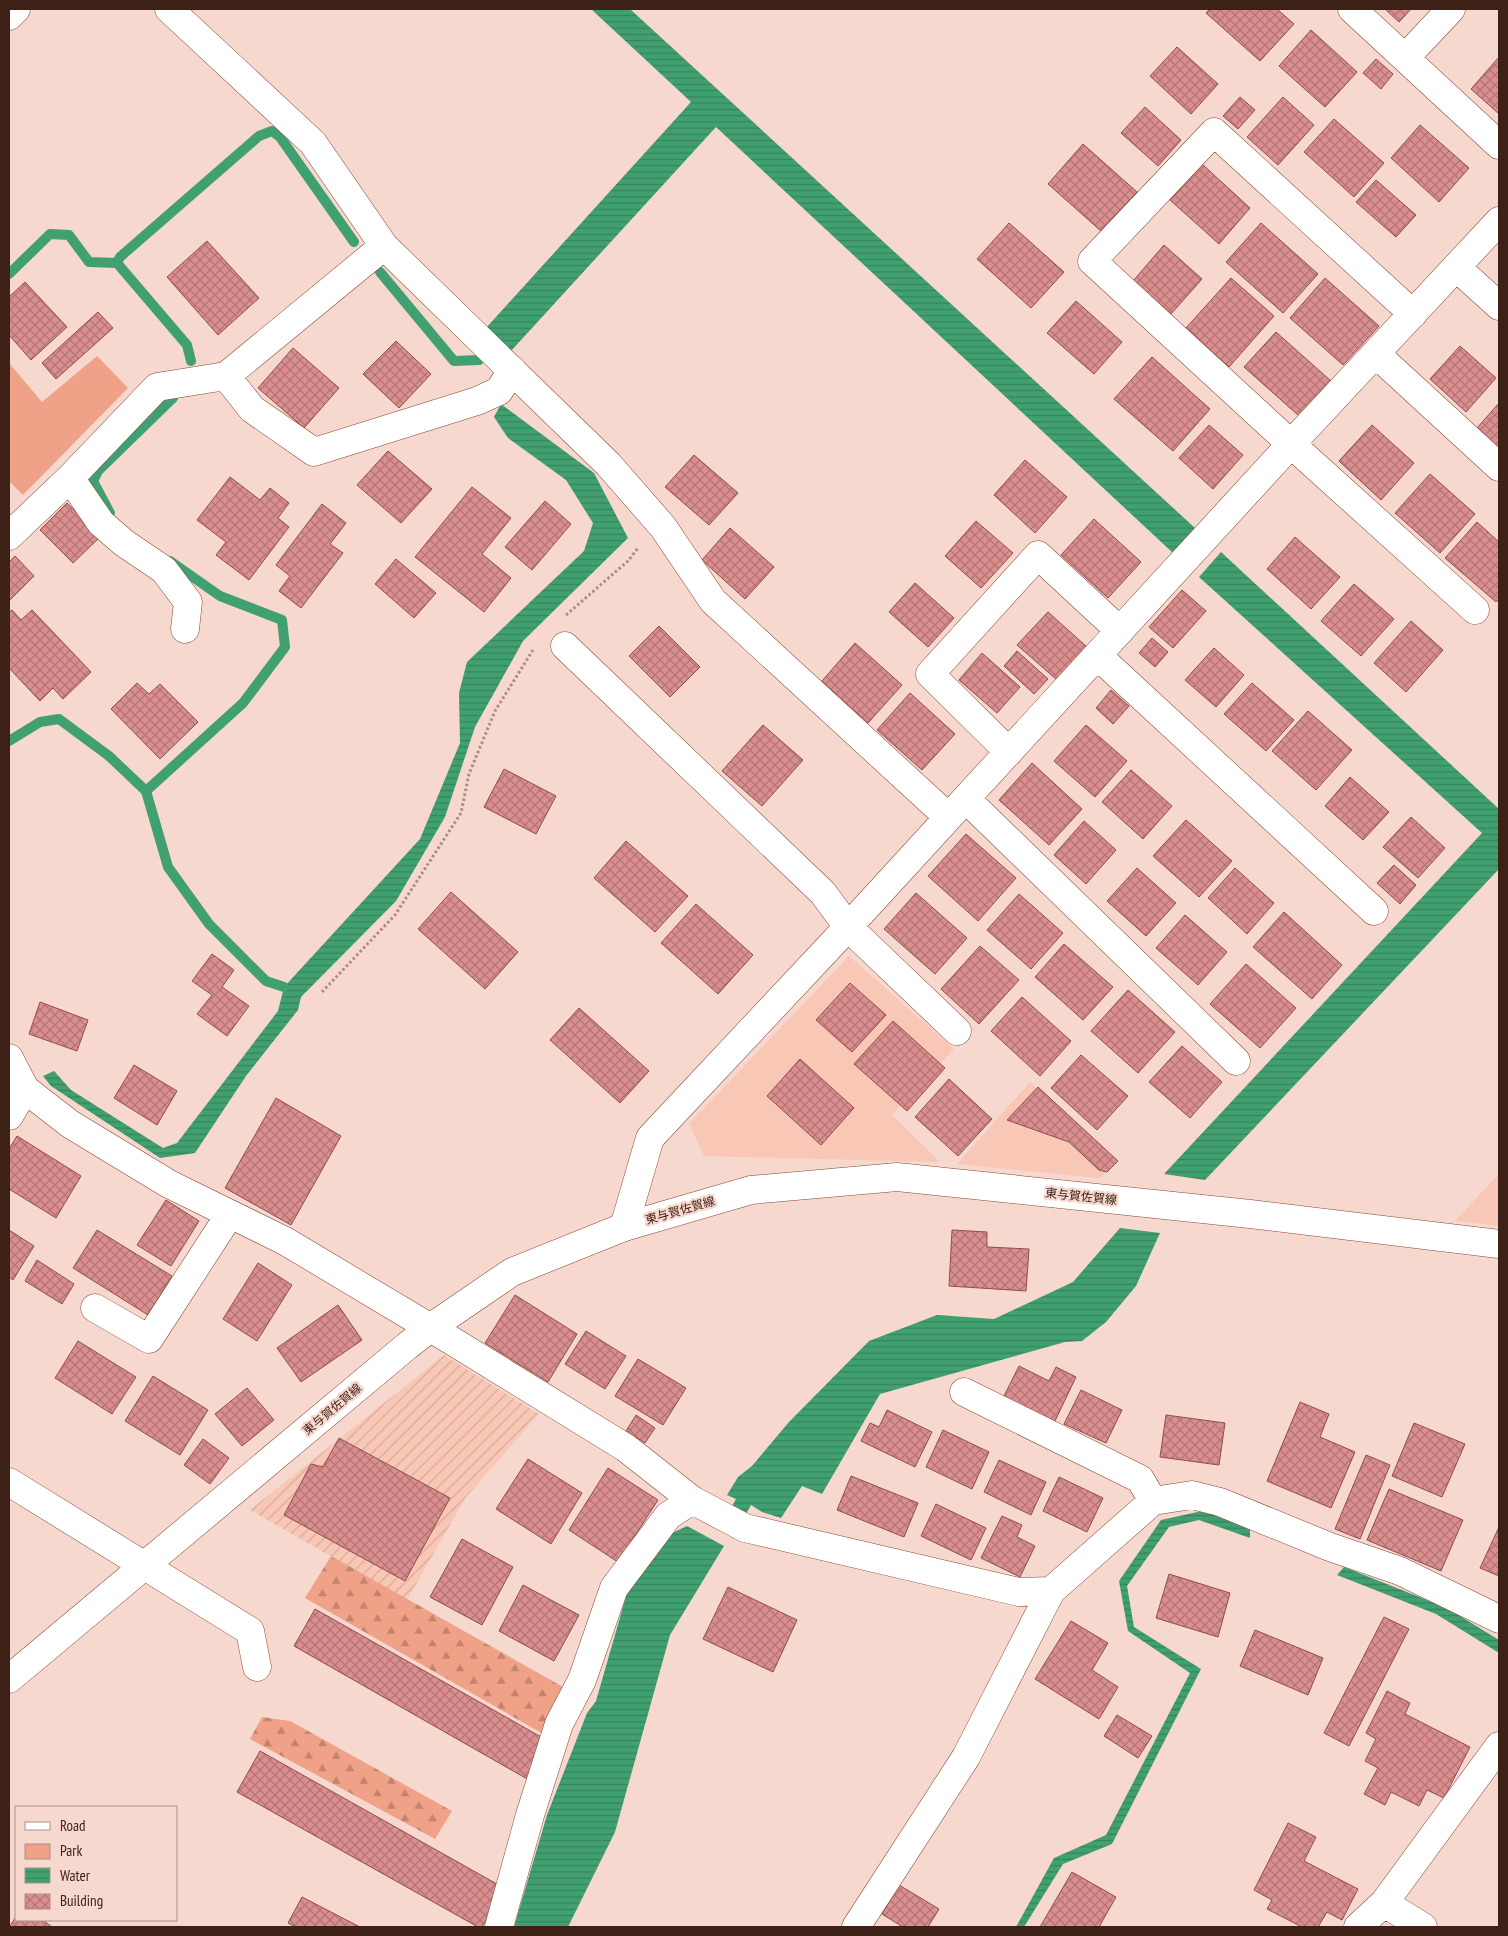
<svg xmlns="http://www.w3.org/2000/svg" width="1508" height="1936" viewBox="0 0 1508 1936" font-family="'PT Sans Narrow','Noto Sans JP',sans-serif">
<defs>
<pattern id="industrial-furrows" width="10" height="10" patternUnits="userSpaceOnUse" patternTransform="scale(1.25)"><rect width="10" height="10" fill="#f9c7b6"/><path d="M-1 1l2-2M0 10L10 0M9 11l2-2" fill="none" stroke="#d6ab9c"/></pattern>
<pattern id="forest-firs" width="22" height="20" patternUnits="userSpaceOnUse" patternTransform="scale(1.25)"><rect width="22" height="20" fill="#efa288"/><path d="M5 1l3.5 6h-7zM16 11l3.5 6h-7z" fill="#c3846e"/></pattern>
<pattern id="water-rules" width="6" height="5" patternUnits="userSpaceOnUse" patternTransform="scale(1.25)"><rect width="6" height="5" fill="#40a071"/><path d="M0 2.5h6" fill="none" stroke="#37825c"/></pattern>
<pattern id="building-cross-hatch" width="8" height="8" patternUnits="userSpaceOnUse" patternTransform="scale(1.25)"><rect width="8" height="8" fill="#db8e8f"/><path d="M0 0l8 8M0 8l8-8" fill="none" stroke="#b37474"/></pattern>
</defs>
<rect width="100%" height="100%" fill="#f7d8ce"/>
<path fill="#f9c7b6" d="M849,956L954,1049L892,1115L940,1162L704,1156L689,1124Z
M1030,1082L1117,1162L1100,1178L957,1164Z
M1499,1174V1226L1455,1221Z"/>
<path fill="url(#industrial-furrows)" d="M444,1355L539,1414L466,1497L407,1600L250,1510Z"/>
<path fill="#efa288" d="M97,356L128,388L23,495L9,481V363L42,402Z"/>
<path fill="url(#forest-firs)" d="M331,1556L563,1687L545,1735L305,1598Z
M262,1717L290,1721L452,1811L435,1839L250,1739Z"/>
<path fill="url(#water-rules)" d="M591,9H630L1195,528L1173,553L716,127L511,351L486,328L691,102Z
M501,404L594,473L628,538L523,641L475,727L445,817L396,901L301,997L298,1010L246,1076L195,1153L160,1158L51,1086L43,1076L54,1071L71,1090L163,1148L177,1143L278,1011L284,987L420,839L460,743L459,693L467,662L584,551L593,523L566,480L508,438L494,417Z
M1221,552L1499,809V869L1205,1180L1164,1174L1482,833L1199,577Z
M1120,1228L1160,1233L1136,1286L1106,1322L1082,1341L1065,1342L880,1394L822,1494L802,1486L781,1518L762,1512L751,1505L746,1514L732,1506L736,1499L727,1495L738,1477L752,1466L789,1422L869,1341L937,1315L994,1319L1073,1282Z
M1202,1511L1250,1527V1538L1199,1520L1169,1527L1127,1586L1134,1627L1201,1669L1112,1844L1063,1864L1024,1927H1016L1054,1858L1106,1835L1190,1673L1128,1631L1119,1581L1161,1520Z
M687,1526L724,1546L670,1635L615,1832L568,1927H514L547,1815L587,1713L596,1701L627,1593L670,1534Z
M1344,1567L1447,1608L1499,1640V1653L1436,1614L1337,1575Z"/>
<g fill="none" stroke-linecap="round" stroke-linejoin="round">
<path stroke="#40a071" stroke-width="10" d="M380,272L454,361L479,360
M9,274L50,234L69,235L89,262L117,263
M191,361L187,345L117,263L120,257L259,136L272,131L280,137L354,242
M110,513L93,481L98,471L173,398
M170,561L220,596L282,620L285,647L243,703L146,791L168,867L209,924L266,981L284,987
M9,741L40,722L59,719L109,756L146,791"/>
</g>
<path fill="url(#building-cross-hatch)" stroke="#914c4d" d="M1210,9H1277L1294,24L1260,61L1206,13Z
M1385,9H1411L1399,22Z
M1311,30L1357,72L1325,107L1279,66Z
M1177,47L1218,84L1191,114L1150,76Z
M1499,57V114L1471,89Z
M1376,59L1393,74L1381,89L1363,73Z
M1240,97L1255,110L1238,129L1223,116Z
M1283,97L1314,125L1278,165L1247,137Z
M1145,107L1181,140L1158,166L1121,133Z
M1334,119L1384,163L1354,197L1304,152Z
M1420,125L1469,168L1439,202L1391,158Z
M1083,144L1137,192L1101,231L1048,184Z
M1202,164L1250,208L1219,244L1170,200Z
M1376,180L1416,215L1396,237L1356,202Z
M1009,223L1064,272L1031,308L977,259Z
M1261,223L1318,274L1283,313L1226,262Z
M207,241L259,298L218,335L167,277Z
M1164,245L1202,279L1171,314L1133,281Z
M1231,278L1274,316L1229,367L1186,328Z
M1325,278L1379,326L1343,365L1290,318Z
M25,282L67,327L31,360L9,335V297Z
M1076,301L1122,342L1094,374L1047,333Z
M98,312L113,328L56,379L42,363Z
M1276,332L1331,381L1299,416L1244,367Z
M396,341L431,374L399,408L363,374Z
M1460,346L1496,378L1466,412L1430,379Z
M293,348L339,388L304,428L258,388Z
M1152,357L1210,409L1173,451L1114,399Z
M1499,403V448L1477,428Z
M1209,425L1243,455L1213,489L1179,458Z
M1372,425L1414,463L1381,500L1339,461Z
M388,451L432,489L401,523L357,485Z
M694,455L738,493L709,525L665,487Z
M1025,460L1067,497L1035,533L994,495Z
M1430,474L1475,514L1440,553L1395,513Z
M230,477L260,500L270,488L289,503L278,518L289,527L249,580L216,555L226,542L197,520Z
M472,487L511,518L482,554L511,578L484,612L415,557Z
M545,501L571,524L532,570L505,547Z
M67,503L101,536L73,563L40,530Z
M322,504L346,523L330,544L343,553L301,608L279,591L290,576L276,565Z
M1094,519L1141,562L1108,598L1061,555Z
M976,521L1013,553L981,588L945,556Z
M1477,522L1499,542V599L1496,602L1445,558Z
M730,528L774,567L745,599L702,560Z
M1295,537L1340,577L1311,609L1267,569Z
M15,556L34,576L9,601V562Z
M396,559L436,593L414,618L375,584Z
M915,583L954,618L928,647L889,612Z
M1354,584L1394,619L1361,656L1321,621Z
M1182,590L1206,611L1173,648L1149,627Z
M12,610L21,620L32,610L91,672L63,699L53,688L40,701L9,668V612Z
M1048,612L1087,647L1057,680L1017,645Z
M1411,621L1443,650L1406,692L1374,663Z
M659,626L700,667L670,697L629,656Z
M1152,638L1168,652L1155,667L1139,653Z
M855,643L902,685L868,723L822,681Z
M1214,648L1244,675L1216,707L1185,680Z
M1017,651L1048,679L1034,694L1004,666Z
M982,653L1020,687L997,713L959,680Z
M137,683L149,694L160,684L198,722L160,759L111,709Z
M1252,683L1294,720L1266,751L1224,714Z
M1111,690L1129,706L1113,724L1096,708Z
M910,693L955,734L922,770L877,730Z
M1308,711L1352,750L1316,790L1272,751Z
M763,725L803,760L762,806L722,771Z
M1086,725L1127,761L1095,797L1054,761Z
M1032,763L1082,809L1049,845L999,800Z
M504,769L556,796L536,834L484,807Z
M1131,770L1172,806L1143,839L1102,802Z
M1350,777L1389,812L1363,840L1325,806Z
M1411,817L1445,848L1418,878L1383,847Z
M1186,820L1232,861L1199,897L1153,856Z
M1084,821L1116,850L1086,884L1054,855Z
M966,834L1016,878L978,921L928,876Z
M626,841L688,896L655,932L594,878Z
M1394,865L1416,885L1400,904L1377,883Z
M1137,868L1176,903L1146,936L1107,901Z
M1235,868L1274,903L1247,934L1208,898Z
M451,892L518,952L485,989L418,929Z
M916,893L967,938L935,974L884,929Z
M1019,894L1063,933L1031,969L987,930Z
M696,904L753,955L718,994L661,943Z
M1284,912L1342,965L1312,999L1253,947Z
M1185,915L1227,952L1198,985L1156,948Z
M1064,944L1113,987L1083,1020L1035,977Z
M980,946L1019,980L979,1024L941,989Z
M212,954L234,970L222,987L249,1006L227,1036L197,1014L212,995L192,981Z
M1246,964L1296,1008L1260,1048L1210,1004Z
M850,983L886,1015L852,1052L816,1020Z
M1128,990L1175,1032L1138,1073L1091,1031Z
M1022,997L1071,1041L1040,1076L991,1031Z
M40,1002L88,1020L77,1051L29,1034Z
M579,1008L649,1071L620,1103L550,1040Z
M893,1021L945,1068L907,1111L854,1064Z
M1182,1046L1222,1082L1190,1118L1149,1082Z
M1081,1055L1128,1096L1097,1130L1051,1088Z
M800,1059L854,1108L821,1145L767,1096Z
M134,1065L177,1091L157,1125L114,1098Z
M949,1079L992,1119L958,1156L915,1117Z
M1038,1087L1118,1161L1107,1172L1099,1170L1069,1142L1007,1120Z
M276,1098L341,1136L291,1225L225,1188Z
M17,1136L81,1176L56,1218L9,1189V1149Z
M166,1200L199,1221L171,1266L137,1245Z
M9,1230L34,1246L13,1280L9,1277Z
M97,1230L172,1276L148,1315L73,1268Z
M952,1230L987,1232V1247L1029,1249L1026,1291L949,1286Z
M37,1260L74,1284L62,1304L25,1281Z
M258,1263L292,1285L257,1341L223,1319Z
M515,1295L577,1334L548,1382L485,1343Z
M338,1305L362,1340L301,1382L277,1348Z
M586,1331L626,1356L605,1389L565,1364Z
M78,1341L136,1377L112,1414L55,1378Z
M638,1359L686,1388L663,1425L615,1396Z
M1019,1366L1049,1381L1056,1367L1076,1377L1054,1423L1003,1398Z
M153,1376L208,1410L180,1455L125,1421Z
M247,1388L274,1420L242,1446L215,1414Z
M1081,1390L1122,1410L1106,1443L1064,1424Z
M1300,1402L1329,1414L1320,1437L1355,1452L1331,1508L1267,1481Z
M887,1410L932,1432L915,1467L861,1441L870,1423L879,1427Z
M636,1415L655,1428L645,1443L626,1431Z
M1166,1415L1225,1423L1219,1465L1160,1457Z
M1414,1423L1465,1444L1442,1497L1392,1476Z
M943,1430L989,1452L972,1489L926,1467Z
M339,1438L450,1498L405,1581L284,1515L311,1464L323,1467Z
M203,1439L229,1458L210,1484L184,1465Z
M1366,1455L1390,1465L1360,1539L1335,1529Z
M528,1459L582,1493L551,1544L496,1509Z
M999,1460L1046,1482L1031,1515L984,1492Z
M608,1468L658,1500L618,1562L569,1530Z
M851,1476L918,1503L904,1537L837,1510Z
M1059,1477L1103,1498L1087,1532L1043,1511Z
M1389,1489L1463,1520L1441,1571L1367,1540Z
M936,1504L986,1528L971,1560L921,1536Z
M1002,1516L1022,1525L1017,1537L1035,1546L1020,1577L981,1558Z
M1499,1527V1576L1480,1568Z
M462,1539L513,1567L482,1625L430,1597Z
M1169,1574L1230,1593L1218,1637L1156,1618Z
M523,1585L579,1615L554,1661L499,1631Z
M728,1587L797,1620L773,1672L703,1639Z
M315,1609L550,1742L529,1780L294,1646Z
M1384,1617L1409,1629L1349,1746L1324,1733Z
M1071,1621L1108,1643L1092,1670L1118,1687L1099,1719L1035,1679Z
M1255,1630L1323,1658L1308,1695L1240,1666Z
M1387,1691L1410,1703L1405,1714L1470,1747L1444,1798L1427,1790L1419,1806L1391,1792L1385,1805L1364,1794L1378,1768L1365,1761L1376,1739L1366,1733Z
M1117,1715L1152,1736L1138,1758L1104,1736Z
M260,1751L504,1888L482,1927H478L237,1792Z
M1288,1823L1316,1837L1304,1861L1358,1889L1342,1920L1327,1912L1318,1927H1302L1267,1909L1272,1900L1254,1890Z
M1072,1872L1116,1897L1099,1927H1040Z
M899,1885L939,1909L928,1927H903L882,1914Z
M302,1897L360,1927H296L288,1923Z
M16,1917V1920H43L52,1927H9Z"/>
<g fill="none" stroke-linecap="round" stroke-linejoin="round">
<g stroke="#874732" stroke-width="29">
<path id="minor" d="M169,9L313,143L384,246L608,464L663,527L713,601L948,817
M1352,9L1499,145
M1405,58L1451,9
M1456,267L1499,306
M1413,314L1214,132L1092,261L1291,444L1475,610
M1376,354L1499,467
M226,376L252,409L314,452L477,401L499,391L512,370
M70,478L101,523L124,543L164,570L188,602L185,629
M9,536L70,478L157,387L226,376L384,246
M565,646L823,893L848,927L957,1031
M1098,656L1374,911
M1009,752L930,674L1038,555L1120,631
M966,799L1236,1061
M9,1058L25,1089L70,1124L169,1184L285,1241L449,1339L626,1448L692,1500L745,1528L1019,1592L1051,1591L1153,1501L1192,1495L1220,1502L1330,1547L1400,1571L1499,1619
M9,1116L25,1089
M624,1227L650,1138L848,927L1291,444L1499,221
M95,1308L149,1339L230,1214
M964,1392L1140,1479L1153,1501
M9,1482L250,1631L257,1667
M1384,1903L1423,1927
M499,1927L530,1815L559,1724L582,1680L614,1588L668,1516L692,1500
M856,1927L966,1757L1051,1591
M1358,1927L1384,1903L1499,1746"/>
</g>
<g stroke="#874732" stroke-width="29">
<path id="tertiary" d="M9,16L16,9"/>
</g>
<g stroke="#874732" stroke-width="29">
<path id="secondary" d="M9,1679L407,1346L430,1328L512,1272L624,1227L751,1190L897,1177L1250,1214L1499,1244"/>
</g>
<path stroke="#aa8c82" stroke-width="3" stroke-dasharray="2.5 2.5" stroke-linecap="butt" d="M566,615L628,561L638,548
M322,992L395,915L461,813L469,774L495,711L533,650"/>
<use href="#minor" stroke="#fff" stroke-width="28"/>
<use href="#tertiary" stroke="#fff" stroke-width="28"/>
<use href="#secondary" stroke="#fff" stroke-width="28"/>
</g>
<g text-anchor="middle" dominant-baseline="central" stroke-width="4.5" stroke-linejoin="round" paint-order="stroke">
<g font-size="12" fill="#3d2117" stroke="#f7d8ce">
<text transform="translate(1081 1196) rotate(6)">東与賀佐賀線</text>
<text transform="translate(680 1210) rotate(-16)">東与賀佐賀線</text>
<text transform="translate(332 1409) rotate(-40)">東与賀佐賀線</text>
</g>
</g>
<rect width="1508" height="1936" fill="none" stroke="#3d2117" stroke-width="20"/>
<rect x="15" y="1806" width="162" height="115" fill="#f7d8ce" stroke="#ad8f85"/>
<rect x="25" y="1822" width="25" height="8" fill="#ffffff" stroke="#ad8f85"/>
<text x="60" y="1831" font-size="15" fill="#3d2117">Road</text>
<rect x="25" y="1844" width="25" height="15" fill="#efa288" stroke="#ad8f85"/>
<text x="60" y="1856" font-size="15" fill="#3d2117">Park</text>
<rect x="25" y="1868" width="25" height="15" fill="url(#water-rules)" stroke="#ad8f85"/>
<text x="60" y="1881" font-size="15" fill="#3d2117">Water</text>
<rect x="25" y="1894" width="25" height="15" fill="url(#building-cross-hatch)" stroke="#ad8f85"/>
<text x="60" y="1906" font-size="15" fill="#3d2117">Building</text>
</svg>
